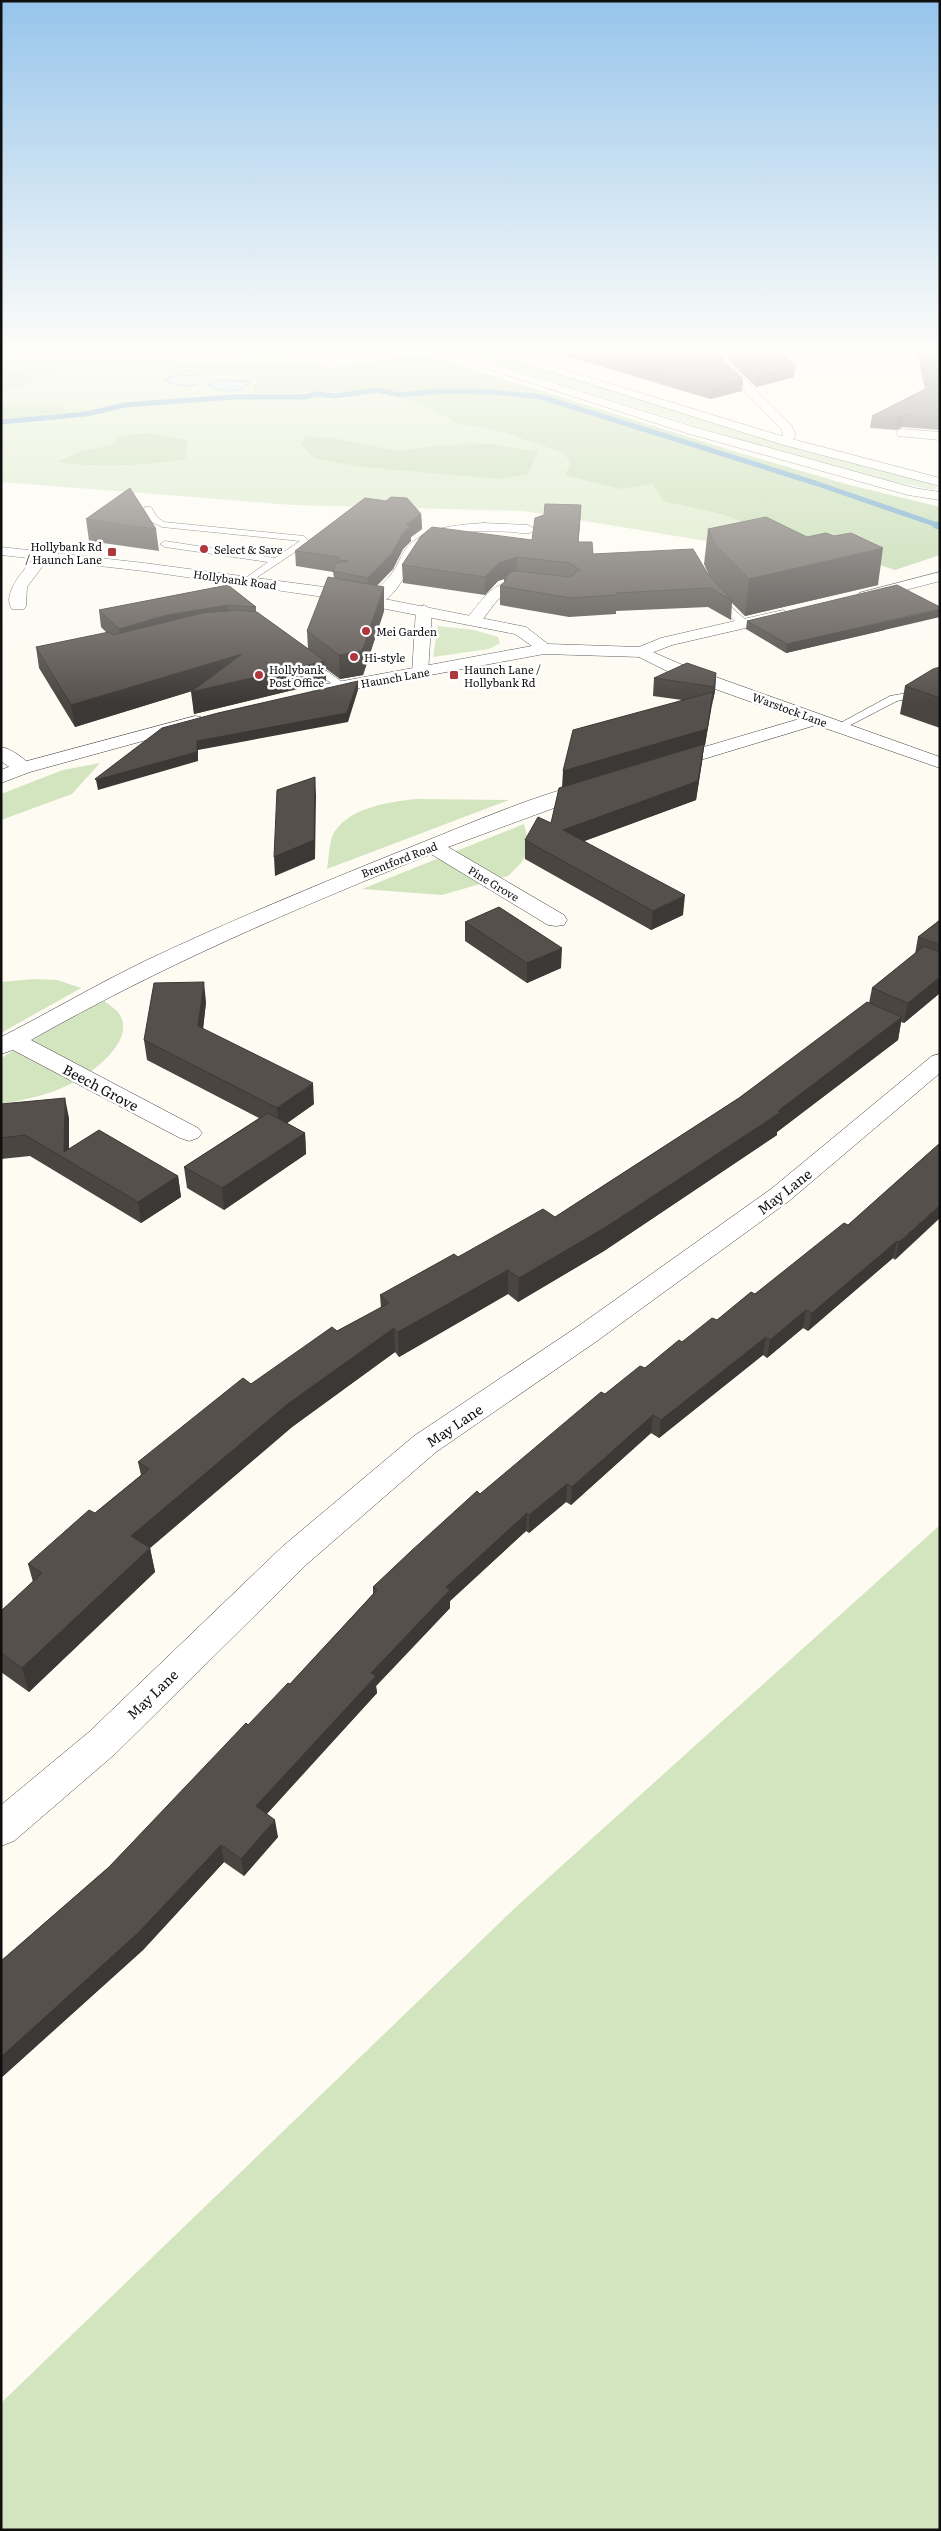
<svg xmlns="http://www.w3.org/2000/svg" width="941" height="2531" viewBox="0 0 941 2531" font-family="Literata,serif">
<rect width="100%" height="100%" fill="#fdfbf2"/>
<path fill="#d3e5bf" d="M1,349H261L333,368L420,353L736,452L849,485L940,507L895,570L853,556L712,542L524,511L293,505L1,482Z
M447,349H480L809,452L932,484L936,487L935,490L886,481L751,443Z
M438,626L474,630L498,637L500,643L489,649L433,657Z
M100,763L72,794L1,820V794L63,770Z
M416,799L509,800L327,869C329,859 329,839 335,831C352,807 389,802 416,799Z
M524,824L530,848L521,863L508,876L442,895L362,889Z
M34,979L57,980L81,988L1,1033V982Z
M103,1000C108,1004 114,1008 118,1012C140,1041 86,1078 64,1087C44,1096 23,1100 1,1104V1058Z
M940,1525V2530H1V2403L516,1907Z"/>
<path fill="#b7d3a0" d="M420,353L736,452L849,485L940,507V555L895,570L853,556L825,551L718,513L663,501L653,484L620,489L565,475L571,464L564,453L500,431L457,423L392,391L252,393L256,382L254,377L170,372L174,362H253L333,368Z
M48,368L56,376L1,392V372Z
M10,405H61L67,412L1,420V406Z
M148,433L188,440L185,459C142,466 102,468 58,462L79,452L114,445L118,436Z
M306,436L331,438L396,451L441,445L492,444L538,452L528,474L501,479L362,467L315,459L301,444Z"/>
<path fill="#bcdcef" stroke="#4b91be" d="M175,375L207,376C197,390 176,387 164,380Z
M219,380L251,381C242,395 220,392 208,385Z"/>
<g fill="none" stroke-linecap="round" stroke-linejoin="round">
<path stroke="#4b91be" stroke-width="5" d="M1,422L86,414L125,405L233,397H305L317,394L335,396L378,390L399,395L442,391L494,392L541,397L815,483L940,526"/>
<path stroke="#4b91be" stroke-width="7" d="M936,525L940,526"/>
<g stroke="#424242" stroke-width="1">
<path id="service" d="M145,507H151L157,517L164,522L304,536L310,542L247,584L242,581L244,579L268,562L165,547L160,544L165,541L275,558L300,541L162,527L150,521L144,509Z
M712,595H718L748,622V626H740L712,599Z
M306,656L345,684V688H337L302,661L301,659Z
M940,685V692L936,694L897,701L843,729L839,730L833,727L890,696L929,689Z"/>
</g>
<g stroke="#424242" stroke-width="1">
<path id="minor" d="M427,349H444L694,427L914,488L940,492V500L908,495L686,433Z
M711,349H722L733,367L792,426L796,436L788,444H780L778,441L783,435L782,430L725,371Z
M902,429L940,432V440L898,436L896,433L898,430Z
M483,523L528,525L535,529C530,536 521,533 514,532C489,531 461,529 438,539C408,550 406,597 373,606L365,601C372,591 384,584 392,573C398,566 400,557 405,550C423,527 456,525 483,523Z
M44,551L51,555L27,587L26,606L24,609H12C0,592 29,565 39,552Z
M522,579L539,581L542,584C536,593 521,586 512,590C498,595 489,612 480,623H468L466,620L468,617C486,595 493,582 522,579Z
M424,605L432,610L428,673L426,677H414L412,673L416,610Z
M641,647L685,666L940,757V768L816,725L674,768H660L658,764L660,760L799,719L673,674L635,655L633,652Z
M1,747C12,749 26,759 32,768L30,772H16L1,761Z
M593,781L600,783L602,787L600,791L448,847L564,915L567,920L564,925L556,926L548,925L431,854C294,909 159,967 31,1040L198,1128L202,1133L198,1138L189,1141L180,1138L13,1050L1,1054V1037L5,1035C52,1011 97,984 145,961C234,919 324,882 416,845C474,822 532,796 593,781Z
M940,1054V1073L789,1201L597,1341L436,1452L307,1564L115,1754L14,1841L1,1846V1805L89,1732L283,1546L414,1436L577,1327L771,1189L932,1056Z"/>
</g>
<g stroke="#424242" stroke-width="1">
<path id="tertiary" d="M480,349H497L788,438L940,478V486L780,444Z
M1,547L144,563L324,587L526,627L548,644L639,647L661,638L783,610L791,615L789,618L672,645L641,657L544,654L322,695L316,694L313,690L316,686L532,646L515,634L324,597L144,571L1,555Z
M940,572V581L864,601L856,596L859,593Z
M195,716L201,717L204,721L201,725L30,772L1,783V770L16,764Z"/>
</g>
<use href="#service" fill="#fff" fill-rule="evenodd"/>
<use href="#minor" fill="#fff" fill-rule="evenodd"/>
<use href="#tertiary" fill="#fff" fill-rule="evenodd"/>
</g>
<path fill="#4a4541" d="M351,349H394L369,355Z
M543,349H718L724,361L743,379L742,391L710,399Z
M724,349H788V350L778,351L794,377L756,387L734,366Z
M901,349H940V430L902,427L896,430L870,428L872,416L925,389L918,357Z
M421,514L422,529L411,537V541L403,549L393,569L376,586L384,587V611L363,675L340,679L325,668L326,682L194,714L192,691L75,727L39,668L36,647L107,633L101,627L99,610L228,585L256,607V612L308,649L307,631L334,578L333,572L296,566L295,551Z
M86,519L156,529L159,551L89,541Z
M580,523L578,542L593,554L709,575L704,564L708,529L878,585L745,616L732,603L731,620L708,607L616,611V614L569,617L500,605V586L504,583V579L498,581L485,595L403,583L402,565L532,540Z
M747,621L885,630L786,653L746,629Z
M940,667V728L900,714L905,686Z
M716,673L715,691L712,705L705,745L704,746L702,762L696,800L584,841L683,915L651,930L525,859V840L551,823L562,786L563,771L682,700L653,696L654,678Z
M940,920V993L904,1023L901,1022L898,1040L777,1132V1135L604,1251L518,1302L508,1294L399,1357L395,1352L292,1427L150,1548L155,1572L29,1692L1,1672V1611L33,1582L28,1564L95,1513L141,1475L138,1462L251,1384L337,1331L381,1308L380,1295L458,1257L555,1217L739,1098L869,1003L872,988L915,954L918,937Z
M465,922L561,968L527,983L465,941Z
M206,1002L203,1029L314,1104L287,1123L305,1133L306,1154L224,1210L187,1188L184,1167L259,1118L147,1060L144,1040Z
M1,1104L69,1118V1150L178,1176L181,1197L141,1223L30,1156L1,1159Z
M940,1143L895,1260L893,1258L808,1331L803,1328L767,1358L763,1355L659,1438L651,1433L571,1505L566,1502L529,1533L526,1531L450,1601V1608L376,1686L377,1693L267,1814L278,1837L244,1876L224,1862L143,1950L1,2078V1961L109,1867L248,1725L290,1684L373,1594V1587L480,1494L605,1394L645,1368L682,1342L717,1320L755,1294L848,1225Z"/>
<path fill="#3c3835" d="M369,349H394L369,355Z
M796,366L794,377L756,387L757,376Z
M743,379L742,391L710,399L711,388Z
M904,415L902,427L896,430L898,418Z
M581,505L580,523L577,560L578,542Z
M421,514L422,529L411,537V541L403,549L393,569L369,594L368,578L406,525Z
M883,548L878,585L745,616L749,579Z
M517,557L516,575L498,581L485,595V577L499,563Z
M384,587V611L363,675L340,679L339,655Z
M228,605L230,621L121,646L119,629L167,615Z
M940,609V617L786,653L787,644Z
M242,654L244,675L75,727L71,705Z
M325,661L326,682L194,714L191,692Z
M716,673L715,691L712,705L714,687Z
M358,681V690L348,722L198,750V761L98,790L96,780L197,741Z
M713,692L711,708L705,745L704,746L702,762L696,800L563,849V771Z
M315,777L316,796L315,859L275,876L274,857Z
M685,895L683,915L651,930L653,911Z
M562,948L561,968L527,983V963Z
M940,977V993L904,1023L908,1003Z
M204,982L206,1002L201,1047L198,1026Z
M902,1017L898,1040L777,1132V1135L604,1251L518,1302L519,1278L778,1111Z
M313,1083L314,1104L279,1129L277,1108Z
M65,1098L69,1118V1161L64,1152Z
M305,1133L306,1154L224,1210L222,1188Z
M178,1176L181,1197L141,1223L138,1202Z
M940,1205V1218L895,1260L899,1242Z
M897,1241L893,1258L808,1331L812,1313Z
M508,1270V1294L399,1357L398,1332Z
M806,1310L803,1328L767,1358L770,1340Z
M394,1328L395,1352L292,1427L150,1548L155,1572L29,1692L22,1668L131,1536L289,1403Z
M766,1337L763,1355L659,1438L661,1420Z
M653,1415L651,1433L571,1505L572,1487Z
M567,1484L566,1502L529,1533V1515Z
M527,1513L526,1531L450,1601V1608L376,1686L377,1693L258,1823L256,1806L371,1673L446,1587Z
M275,1820L278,1837L244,1876L241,1859Z
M221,1845L224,1862L143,1950L1,2078V2057Z"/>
<path fill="#56504c" stroke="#3c3835" d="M581,349H718L724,361L743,379L711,388Z
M732,349H776L796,366L757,376L736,355Z
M920,349H940V418L904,415L898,418L872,416L929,387Z
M130,488L156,529L86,519Z
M391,497L407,498L421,514L406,525L411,526L403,533L392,553L368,578L333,571L336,563L348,561L338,560L339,557L295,551L365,498L386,501Z
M545,504L581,505L578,542H592L593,554L693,549L708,574L733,601L710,588L616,593L617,595L570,598L500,586L507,580H504L510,572L517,571L570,577L580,570L570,563L517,557L499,563L485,577L402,565L421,536L432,527L532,540L535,518L544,515Z
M766,517L807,537L826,533L834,536L851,533L883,548L749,579L715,545L708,529Z
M328,577L384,587L362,651L339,655L307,631Z
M228,585L256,607L228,605L167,615L119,629L99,610Z
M897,585L940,607V609L787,644L747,621Z
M239,610L257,612L325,661L191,692L242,654L71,705L36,647L109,632L113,635L203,613Z
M687,663L716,673L714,687L654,678Z
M940,667V698L905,686L933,669Z
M358,681L347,713L197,741V752L96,780L95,779L162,728L218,713Z
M713,692L707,729L563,771L573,730Z
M704,744L698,781L563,830L685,895L653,911L525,840L538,817L551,823L559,788Z
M315,777L314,840L274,857L277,790Z
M499,907L562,948L527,963L465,922Z
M940,920V945L918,937Z
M924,946L940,952V977L908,1003L872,988Z
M204,982L198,1026L313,1083L277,1108L144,1040L154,983Z
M867,1002L902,1017L778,1111L781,1112L606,1227L519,1278L508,1270L398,1332L394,1328L289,1403L131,1536L150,1548L22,1668L1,1653V1611L42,1573L28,1564L89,1510L95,1513L149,1469L138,1462L243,1378L251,1384L332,1327L337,1331L389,1303L380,1295L454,1254L458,1257L543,1209L555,1217L739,1098Z
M65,1098L64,1152L99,1130L178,1176L138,1202L25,1135L1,1138V1104Z
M268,1113L305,1133L222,1188L184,1167Z
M940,1143V1205L899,1242L897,1241L812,1313L806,1310L770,1340L766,1337L661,1420L653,1415L572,1487L567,1484L529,1515L527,1513L446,1587L450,1590L371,1673L376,1676L256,1806L275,1820L241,1859L221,1845L138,1933L1,2057V1961L109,1867L246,1723L248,1725L288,1683L290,1684L377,1590L373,1587L410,1552L477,1491L480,1494L601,1392L605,1394L640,1366L645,1368L679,1340L682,1342L712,1318L717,1320L751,1292L755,1294L844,1223L848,1225Z"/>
<linearGradient id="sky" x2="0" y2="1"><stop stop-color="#96c4eb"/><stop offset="0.5" stop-color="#fefdf9"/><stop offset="1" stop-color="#fefdf9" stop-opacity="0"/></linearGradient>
<rect width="941" height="704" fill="url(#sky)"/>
<g fill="#af363d" stroke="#fff" stroke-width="2">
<circle cx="204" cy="549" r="5"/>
<rect x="107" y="547" width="10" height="10" rx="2.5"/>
<circle cx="366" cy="631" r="5"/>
<circle cx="354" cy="657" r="5"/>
<circle cx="259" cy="675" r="5"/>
<rect x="449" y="670" width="10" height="10" rx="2.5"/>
</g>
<g text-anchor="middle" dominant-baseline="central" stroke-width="5" stroke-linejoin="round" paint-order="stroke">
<g font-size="11" fill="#0f0f0f" stroke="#fff" text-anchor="start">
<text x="102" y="546" text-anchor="end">Hollybank Rd<tspan x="102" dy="13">/ Haunch Lane</tspan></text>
<text x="214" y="549">Select &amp; Save</text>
<text x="376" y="631">Mei Garden</text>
<text x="364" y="657">Hi-style</text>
<text x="269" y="669">Hollybank<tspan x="269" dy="13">Post Office</tspan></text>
<text x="464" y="669">Haunch Lane /<tspan x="464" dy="13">Hollybank Rd</tspan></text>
</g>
<g font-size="11" fill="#0f0f0f" stroke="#fff">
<text transform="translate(235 579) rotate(8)">Hollybank Road</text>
<text transform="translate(395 677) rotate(-10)">Haunch Lane</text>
<text transform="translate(790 709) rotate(20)">Warstock Lane</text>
<text transform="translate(399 859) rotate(-21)">Brentford Road</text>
<text transform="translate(494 883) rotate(31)">Pine Grove</text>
</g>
<g font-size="14" fill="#0f0f0f" stroke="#fff">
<text transform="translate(101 1087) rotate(28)">Beech Grove</text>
<text transform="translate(784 1191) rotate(-38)">May Lane</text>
<text transform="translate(454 1425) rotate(-34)">May Lane</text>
<text transform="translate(152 1694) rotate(-44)">May Lane</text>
</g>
</g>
<rect width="941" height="2531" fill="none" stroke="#0f0f0f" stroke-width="5"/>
</svg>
